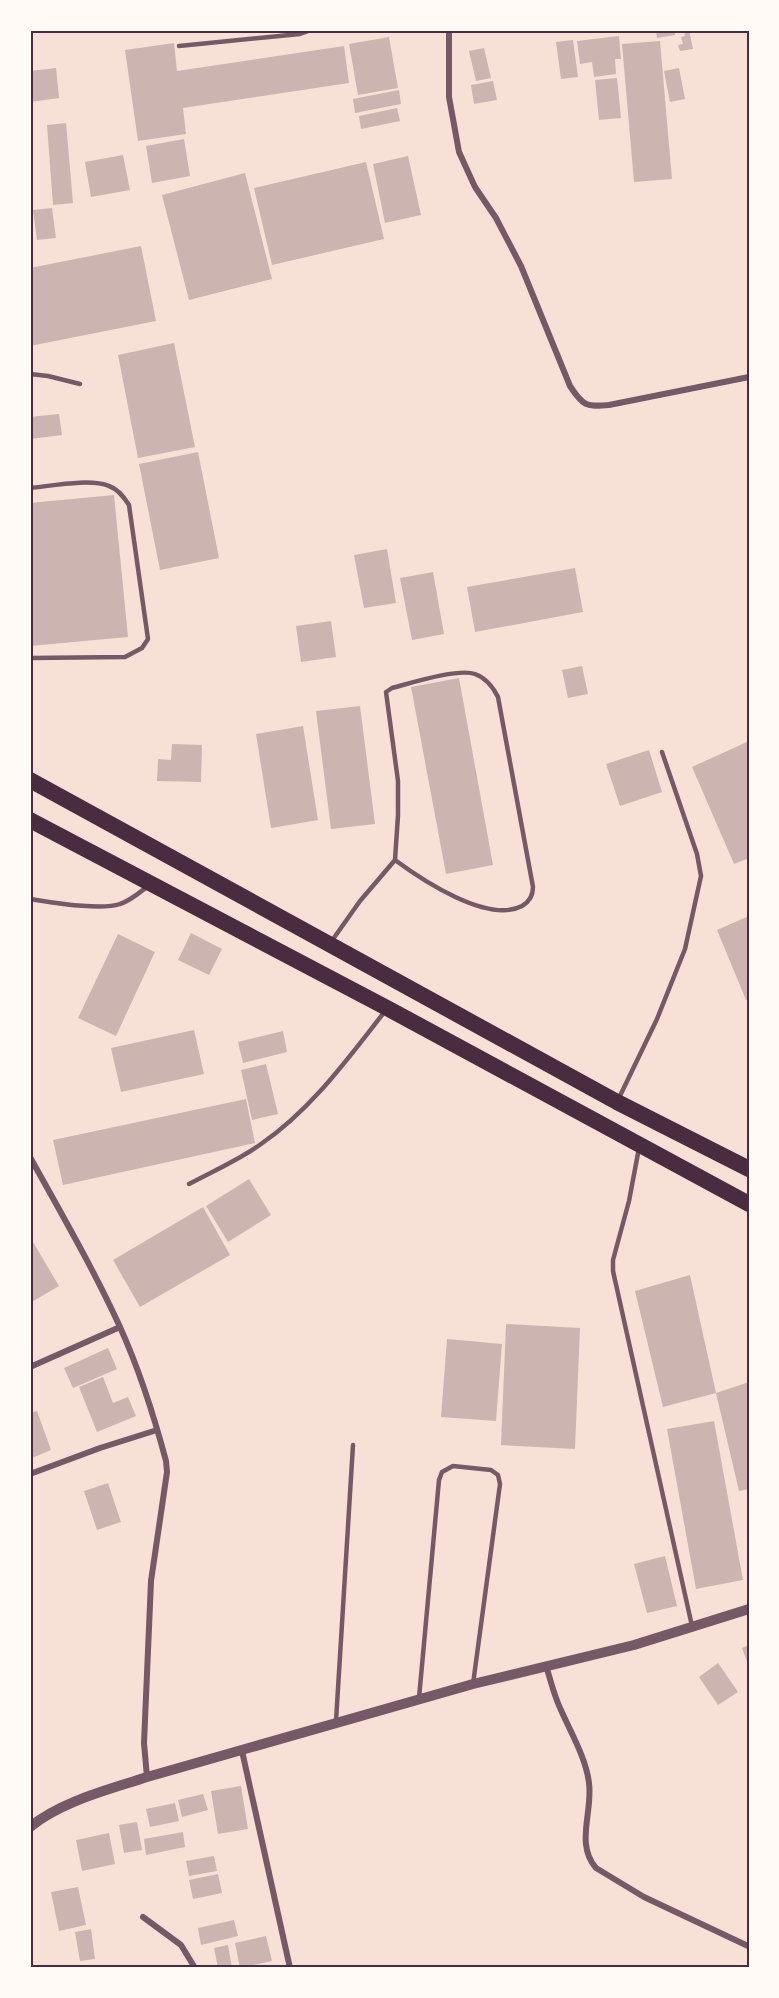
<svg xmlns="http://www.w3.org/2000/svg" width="779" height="1998" viewBox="0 0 779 1998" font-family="'Nunito Sans',sans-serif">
<rect width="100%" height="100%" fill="#f7e1d7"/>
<path fill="#ccb4b1" d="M656,30H675V35L657,38Z
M689,30L693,49L680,51L678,45L683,44L681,37L685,36L684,31Z
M619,36L621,59H615L616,74L594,77L592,62L580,64L577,41Z
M389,37L398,88L358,95L349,44Z
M573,40L578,77L561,79L556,42Z
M660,41L672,179L634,182L622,44Z
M174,43L177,71L344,46L349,83L183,108L186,134L138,141L125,50Z
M484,48L491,78L476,81L469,51Z
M56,68L59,98L30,102V71Z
M679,68L685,99L670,102L664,71Z
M617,78L621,118L599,120L595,80Z
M493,81L497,100L474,104L471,85Z
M399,90L401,104L355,113L353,99Z
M397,108L400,121L361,129L359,116Z
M66,123L73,203L53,205L47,125Z
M184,139L190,176L152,183L146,146Z
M123,155L130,190L91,197L85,162Z
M408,156L421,215L385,223L373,164Z
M366,162L384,239L272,265L254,188Z
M245,173L272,279L189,300L162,195Z
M52,208L56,238L37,240L33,210Z
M141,246L156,321L30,346V268Z
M174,343L195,447L138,458L118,355Z
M59,414L62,435L30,439V417Z
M198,452L219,558L160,570L139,464Z
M114,495L128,637L30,646V503Z
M387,549L396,603L364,608L354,555Z
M575,568L583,612L475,632L467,587Z
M433,572L444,634L412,640L400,578Z
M331,621L336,657L301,662L296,626Z
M582,666L588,694L568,698L562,670Z
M459,678L493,865L446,874L411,687Z
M360,706L375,824L331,829L316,711Z
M303,726L318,820L271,828L256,734Z
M749,741V858L734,864L692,767Z
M172,744L202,745L201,782L157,781L158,759L171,760Z
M649,750L662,792L620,806L606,764Z
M749,916V999L746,1000L717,930Z
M191,933L222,949L209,975L178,960Z
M118,934L155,952L116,1036L78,1018Z
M194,1030L204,1074L121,1092L111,1048Z
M283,1031L287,1052L243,1063L238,1042Z
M266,1064L278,1114L252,1120L241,1070Z
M246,1099L255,1143L63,1185L53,1140Z
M249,1179L271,1215L228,1242L206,1206Z
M203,1207L230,1255L140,1307L113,1260Z
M30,1237L59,1286L30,1303Z
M690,1275L716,1393L749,1382V1489L739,1491L716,1393L663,1407L635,1291Z
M506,1324L580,1328L575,1449L501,1445Z
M447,1339L502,1344L496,1421L441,1417Z
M108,1348L117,1369L73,1388L64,1368Z
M103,1377L113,1403L128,1397L136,1416L97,1432L79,1387Z
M37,1411L51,1450L32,1458L30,1453V1413Z
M714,1421L743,1580L696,1589L667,1429Z
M108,1483L121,1522L97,1530L84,1491Z
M665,1556L677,1606L647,1613L634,1564Z
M749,1645V1667L742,1648Z
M718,1663L738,1692L718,1705L699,1677Z
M241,1786L248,1829L218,1834L211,1791Z
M203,1794L208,1810L182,1817L178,1800Z
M175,1803L179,1821L150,1827L146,1809Z
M137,1822L142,1850L124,1853L119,1825Z
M183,1832L185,1847L146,1855L144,1839Z
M109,1833L115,1864L82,1871L76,1840Z
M214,1856L217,1871L189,1876L186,1861Z
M218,1874L222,1893L193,1899L189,1880Z
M78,1887L86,1925L59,1931L51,1892Z
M234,1920L238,1936L201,1945L198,1928Z
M91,1929L95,1959L80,1961L75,1932Z
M266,1936L272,1961L240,1968L235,1943Z
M228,1945L232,1968H218L214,1948Z"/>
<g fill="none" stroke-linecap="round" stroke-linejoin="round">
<path stroke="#755966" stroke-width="4.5" d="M179,46L300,34L311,30
M30,374L48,376L80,384
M30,488C51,486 90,478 109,486C118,489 124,497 129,505L148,639L142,648L125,657L30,658
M30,899C51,902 100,911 120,904C130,901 139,893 148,886
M331,942L360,901L395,860L398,815V781L386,692L392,688C411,683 458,668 475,674C486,678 493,687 498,697L533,887C533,896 529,902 522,906C488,924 422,880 395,860
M618,1100L657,1019L685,949L701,876L697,854L662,752
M639,1148L629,1201L613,1260V1271L692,1626
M189,1184C213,1171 239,1160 261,1144C312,1109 348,1058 386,1010
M419,1698L439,1480L442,1472L453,1466L491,1470L498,1475L500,1484L473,1684
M336,1721L353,1445"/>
<path stroke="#755966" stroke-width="6" d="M449,30V97L459,152L475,187L496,218L521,266L570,386C583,406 586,407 609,405L749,377
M30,1157C61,1213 93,1268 120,1327C139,1369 154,1416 166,1461L167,1472L151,1581L144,1743L147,1777
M30,1367L120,1327
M30,1474L100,1448L157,1430
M546,1666C551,1681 554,1696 561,1710C571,1733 586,1758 589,1783C593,1812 575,1844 596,1868L644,1897L748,1946
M242,1751L290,1968
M143,1917L181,1945L195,1968"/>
<path stroke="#755966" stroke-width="10" d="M30,1827C62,1801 108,1790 147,1777L473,1684L634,1645L749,1609"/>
<path stroke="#4a2c40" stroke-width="16" d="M30,780L617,1102L749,1169
M30,820L387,1008L749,1204"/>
</g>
<rect width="779" height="1998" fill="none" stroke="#fffaf5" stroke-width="63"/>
<rect x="32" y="32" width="716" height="1934" fill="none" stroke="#4a2c40" stroke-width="2"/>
</svg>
